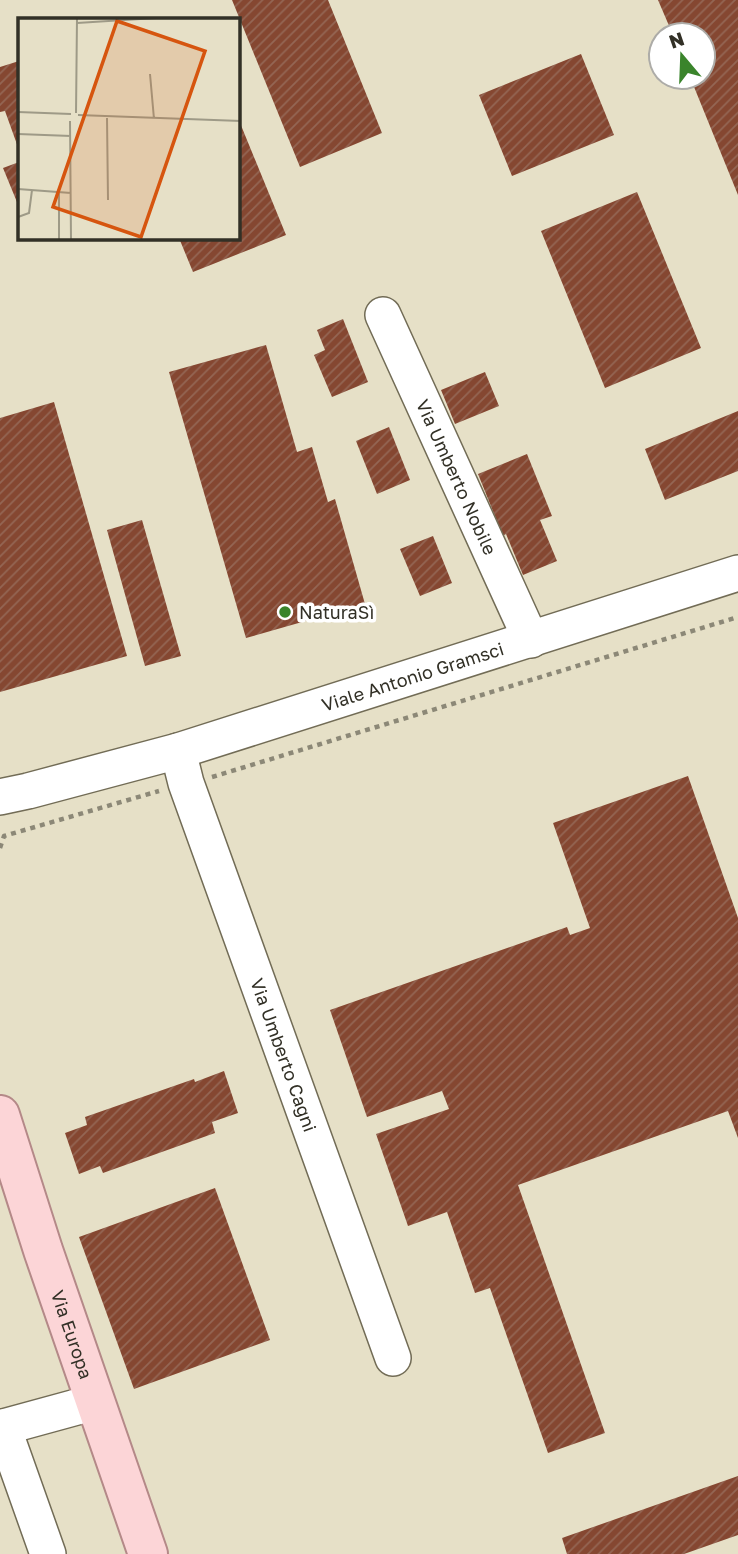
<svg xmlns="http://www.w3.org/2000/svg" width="738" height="1554" viewBox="0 0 738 1554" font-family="'Golos Text',sans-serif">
<defs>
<pattern id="building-hatch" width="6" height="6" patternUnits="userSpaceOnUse" patternTransform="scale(1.75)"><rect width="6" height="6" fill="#854731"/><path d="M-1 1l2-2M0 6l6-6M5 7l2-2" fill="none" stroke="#946654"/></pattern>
</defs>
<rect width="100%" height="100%" fill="#e6e0c7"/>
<path fill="url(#building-hatch)" d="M232,0H328L382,133L300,167Z
M658,0H738V195L690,77H703V35H673Z
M581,54L614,135L512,176L479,95Z
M19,61V150L5,111L0,112V67Z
M238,118L286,235L193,272L179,238H238Z
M19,162V207L3,168Z
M637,192L701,348L605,388L541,231Z
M343,319L368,382L332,397L314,355L325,350L317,330Z
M266,345L297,452L312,447L328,502L335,499L365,604L246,638L169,372Z
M485,372L499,406L455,424L441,390Z
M54,402L127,656L0,692V418Z
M738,411V471L665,500L645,449Z
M389,427L410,480L377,494L356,441Z
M527,454L552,516L540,520L557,561L523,575L506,534L503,536L478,474Z
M142,520L181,656L145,666L107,530Z
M433,536L452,583L420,596L400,549Z
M688,776L738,918V1138L728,1111L518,1185L605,1433L548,1453L490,1288L475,1293L447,1212L408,1226L376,1134L449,1109L442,1091L367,1117L330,1010L567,927L570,935L590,928L553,823Z
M224,1071L238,1113L212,1122L215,1133L103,1173L100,1166L79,1174L65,1133L87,1125L85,1117L194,1079L195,1082Z
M215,1188L270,1340L134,1389L79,1237Z
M738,1476V1535L684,1554H567L562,1538Z"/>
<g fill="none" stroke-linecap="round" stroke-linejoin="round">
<g stroke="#726c56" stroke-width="38">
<g id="minor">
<path id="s1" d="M383,315L531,640"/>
<path id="s2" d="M178,751L186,783L393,1358"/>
<path id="s3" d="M0,797L28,791L178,751L738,573"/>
<path d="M3,1427L48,1554"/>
<path d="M0,1428L95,1402"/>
</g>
</g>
<g stroke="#b48988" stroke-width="42">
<g id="major">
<path id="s4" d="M0,1115L43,1250L148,1554"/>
</g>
</g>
<path stroke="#8c8877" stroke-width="4.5" stroke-dasharray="5 5" stroke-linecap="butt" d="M212,777L738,617
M0,848L4,836L159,791"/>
<use href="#minor" stroke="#fff" stroke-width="35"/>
<use href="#major" stroke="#fcd5d7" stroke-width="38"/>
</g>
<circle fill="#3a842b" stroke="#fff" stroke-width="2.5" cx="285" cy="612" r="7"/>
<g text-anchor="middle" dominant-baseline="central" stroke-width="7" stroke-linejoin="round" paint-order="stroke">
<g font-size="18" fill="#323026" stroke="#fff">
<text stroke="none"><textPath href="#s1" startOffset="178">Via Umberto Nobile</textPath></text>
<text stroke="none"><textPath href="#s3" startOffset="430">Viale Antonio Gramsci</textPath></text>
<text stroke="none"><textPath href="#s2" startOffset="322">Via Umberto Cagni</textPath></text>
<text stroke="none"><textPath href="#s4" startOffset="231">Via Europa</textPath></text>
</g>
<g font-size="18" fill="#323026" stroke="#fff" text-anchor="start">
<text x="299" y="612">NaturaSì</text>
</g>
</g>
<g transform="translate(18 18)">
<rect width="222" height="222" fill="#e6e0c7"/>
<path fill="none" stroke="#9e9a87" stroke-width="2" d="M59,5L138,0M132,56L136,101M0,94L53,96M58,95L59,0M60,97L223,103M89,100L90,182M52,103L53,222M0,116L53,118M0,171L53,175M41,174V222M0,199L11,195L14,172"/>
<path fill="#d6550f" fill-opacity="0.15" stroke="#d6550f" stroke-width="3.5" d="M99,3L187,33L123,219L35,189Z"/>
<rect width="222" height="222" fill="none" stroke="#323026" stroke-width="3.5"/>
</g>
<g transform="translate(682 56) rotate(341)"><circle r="33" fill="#ffffff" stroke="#adaca8" stroke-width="2"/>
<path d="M0-5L12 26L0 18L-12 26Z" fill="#3a842b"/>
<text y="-10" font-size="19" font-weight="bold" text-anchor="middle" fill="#323026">N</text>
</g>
</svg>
